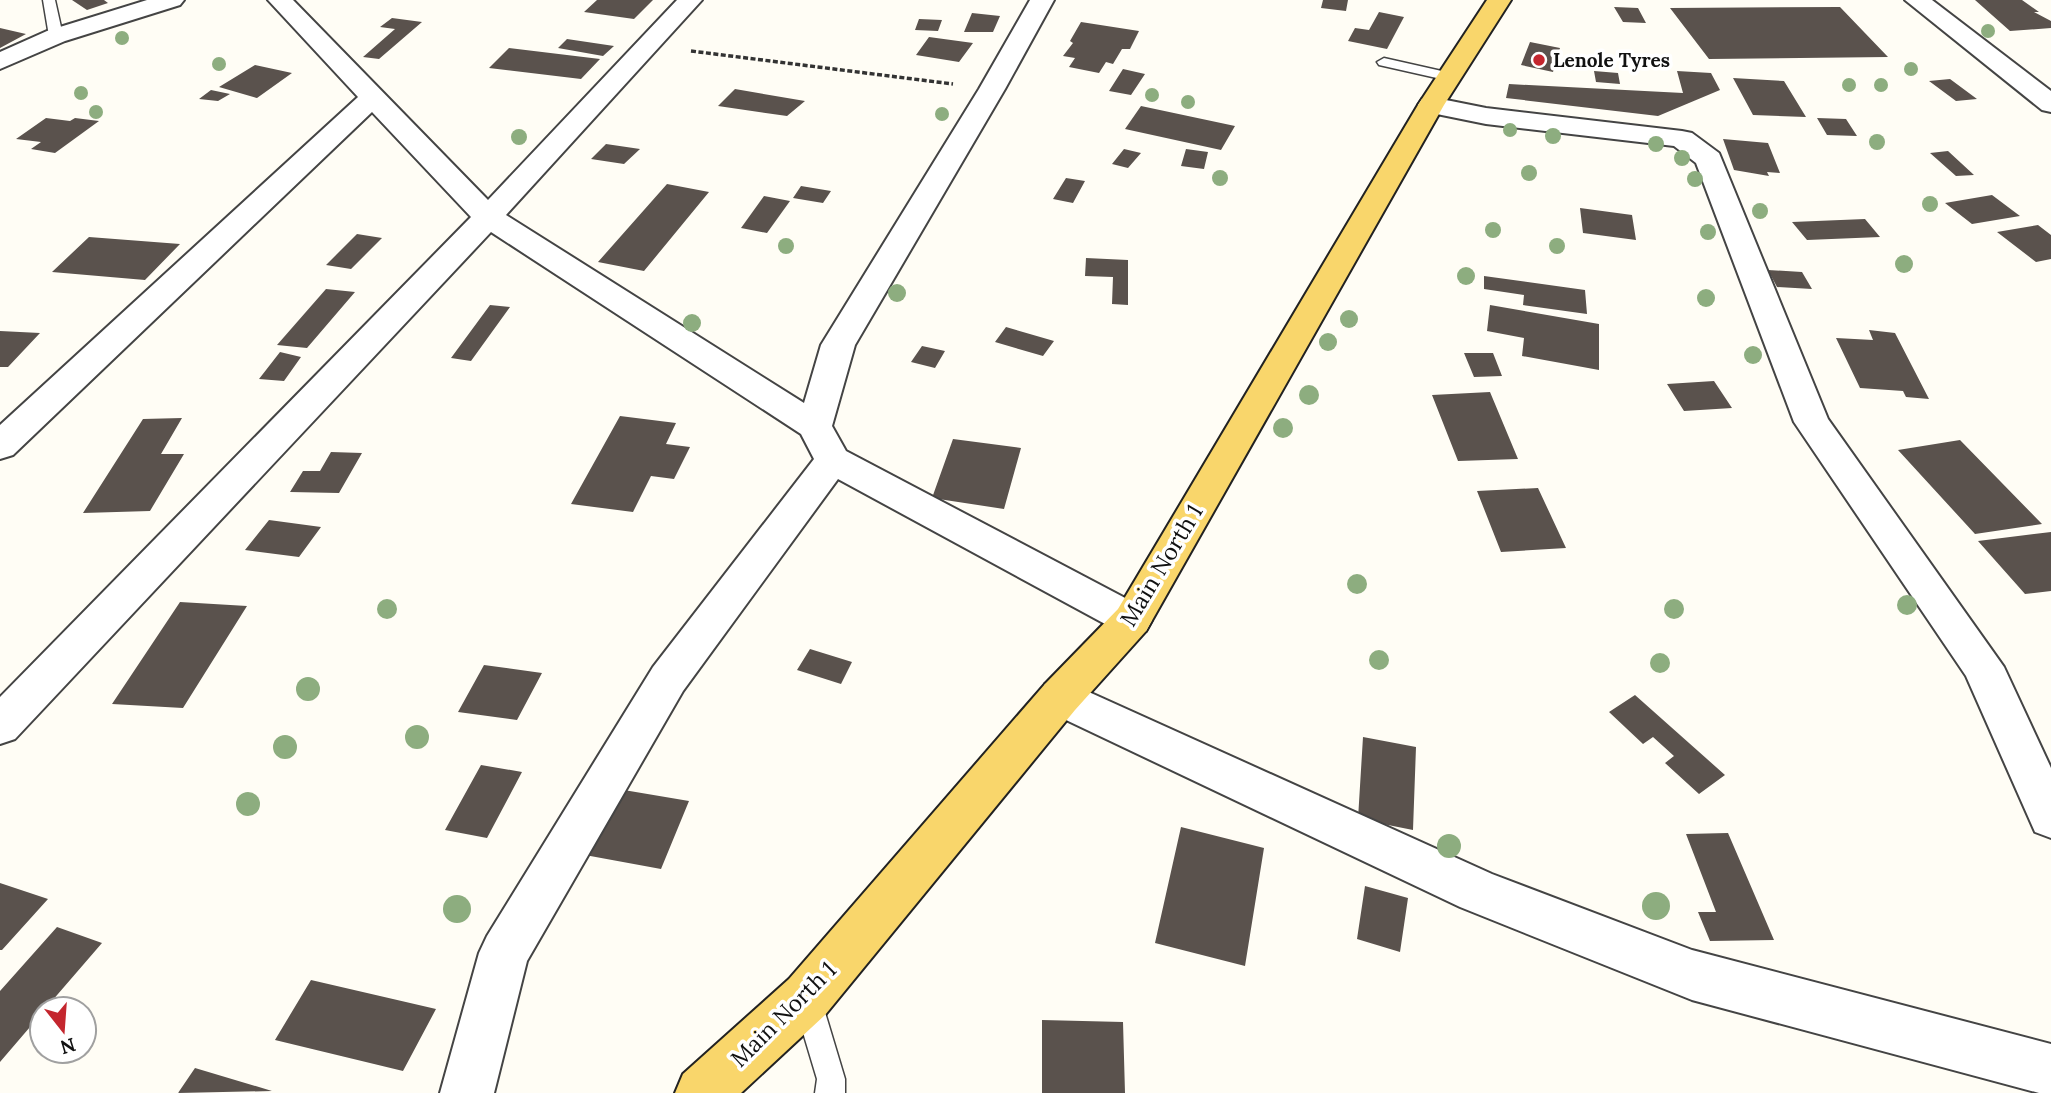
<svg xmlns="http://www.w3.org/2000/svg" width="2051" height="1093" viewBox="0 0 2051 1093" font-family="Lora,serif">
<rect width="100%" height="100%" fill="#fffdf5"/>
<path fill="#5a524d" d="M72,0H104L108,3L87,10Z
M597,0H653L634,19L584,12Z
M1323,0H1348L1346,11L1321,8Z
M1975,0H2022L2039,12H2034L2051,21V28L2010,31Z
M1614,7L1638,8L1646,23L1623,22Z
M1840,7L1888,57L1709,59L1670,8Z
M1379,12L1404,17L1387,49L1348,41L1355,28L1369,30Z
M972,13L1000,16L993,32H964Z
M392,18L422,22L379,59L363,57L395,29L380,27Z
M919,19L942,20L938,31L915,30Z
M1081,22L1139,31L1130,49H1122L1113,64L1106,62L1099,73L1069,67L1075,58L1063,56L1073,43L1070,41Z
M0,28L26,34L0,48Z
M929,37L973,43L959,62L916,55Z
M567,39L614,46L603,56L558,48Z
M1530,42L1560,48L1553,72L1521,65Z
M509,48L600,59L581,79L489,68Z
M255,65L292,73L257,98L219,87Z
M1123,69L1145,74L1131,95L1109,91Z
M1594,71L1618,73L1620,84L1596,82Z
M1677,71L1711,73L1720,90L1658,116L1506,98L1509,84L1683,93Z
M1733,78L1784,81L1806,117L1753,115Z
M1950,79L1977,99L1956,101L1929,81Z
M735,89L805,101L787,116L718,106Z
M211,90L230,94L218,101L199,99Z
M1141,106L1235,126L1221,150L1125,129Z
M46,118L70,121L75,118L99,121L55,153L31,149L41,142L16,139Z
M1817,118L1846,119L1857,136L1827,135Z
M1723,139L1768,143L1780,173L1767,172L1769,176L1734,170Z
M606,144L640,149L624,164L591,159Z
M1124,149L1141,153L1128,168L1112,164Z
M1186,149L1208,152L1204,169L1181,166Z
M1948,151L1974,175L1956,176L1930,153Z
M1066,178L1085,181L1073,203L1053,199Z
M667,184L709,192L644,271L598,262Z
M801,186L831,191L823,203L793,198Z
M1992,195L2020,216L1972,224L1945,203Z
M764,196L790,201L767,233L741,228Z
M1580,208L1632,215L1636,240L1583,233Z
M1865,219L1880,237L1807,240L1792,222Z
M2038,225L2051,235V259L2036,262L1997,232Z
M357,234L382,238L351,269L326,265Z
M89,237L180,244L145,280L52,272Z
M1086,258L1128,260V305L1112,304L1113,277L1085,276Z
M1768,270L1802,272L1812,289L1777,287Z
M1484,276L1585,290L1587,314L1523,305L1524,295L1484,289Z
M326,289L355,292L307,348L277,345Z
M490,305L510,307L471,361L451,358Z
M1490,305L1599,324V370L1522,356L1524,338L1487,331Z
M1006,327L1054,341L1043,356L995,342Z
M1869,330L1895,333L1929,399L1906,397L1903,391L1860,388L1836,338L1873,340Z
M0,331L40,333L8,367H0Z
M922,346L945,351L935,368L911,362Z
M280,352L301,357L284,381L259,379Z
M1464,353H1493L1502,376L1474,377Z
M1714,381L1732,408L1684,411L1667,384Z
M1490,392L1518,459L1458,461L1432,395Z
M620,416L676,423L666,444L690,447L674,479L651,476L633,512L571,504Z
M182,418L161,454H184L150,511L83,513L143,419Z
M953,439L1021,448L1004,509L932,498Z
M1960,440L2042,524L1975,534L1898,450Z
M331,452L362,453L339,493L290,492L303,471H320Z
M1538,488L1566,548L1501,552L1477,491Z
M269,520L321,527L299,557L245,550Z
M2051,532V591L2025,594L1978,541Z
M180,602L247,606L183,708L112,704Z
M810,649L852,662L841,684L797,670Z
M484,665L542,673L517,720L458,712Z
M1635,695L1725,775L1699,794L1665,763L1674,756L1653,737L1643,744L1609,712Z
M1363,737L1416,747L1413,830L1358,819Z
M481,765L522,772L487,838L445,830Z
M606,787L689,801L661,869L574,853Z
M1181,827L1264,848L1245,966L1155,943Z
M1728,833L1774,940L1710,941L1698,912H1716L1686,834Z
M0,883L48,899L2,950H0Z
M1365,886L1408,898L1400,952L1357,939Z
M57,927L102,943L45,1009H42V1013L0,1062V991Z
M311,980L436,1009L403,1071L275,1040Z
M1042,1020L1123,1022L1125,1093H1042Z
M195,1068L272,1091L178,1093Z"/>
<g fill="none" stroke-linecap="round" stroke-linejoin="round">
<g stroke="#444" stroke-width="3">
<path id="service" d="M43,0H55L63,36L61,39L56,40L49,36Z
M1384,58L1455,74L1457,77L1450,81L1379,65L1377,62Z
M807,985L817,989L821,999L845,1079V1093H815L817,1079L793,999L797,989Z"/>
</g>
<g stroke="#444" stroke-width="4">
<path id="minor" d="M147,0H184L180,5L65,41L0,69V52L47,31Z
M268,0H293L488,200L677,0H702L506,215L804,403L821,345L979,89L1030,0H1054L1005,89L855,345L832,426L846,451L1146,609L1152,620L1146,631L1132,636L1118,631L838,479L683,691L527,961L494,1093H440L479,953L487,936L653,667L814,459L801,434L491,232L15,739L0,744V697L471,217L372,112L13,455L0,459V425L358,97Z
M1431,97L1486,108L1682,131L1692,133L1719,153L1828,419L2004,667L2051,768V838L2035,832L1966,676L1794,422L1696,163L1674,146L1486,124L1422,111L1418,105L1422,99Z
M1060,679L1492,874L1692,950L2051,1044V1093H2039L1692,1000L1460,907L1045,710L1039,697L1045,684Z"/>
</g>
<g stroke="#444" stroke-width="4">
<path id="tertiary" d="M1905,0H1932L2051,91V112L2042,110Z"/>
</g>
<g stroke="#222" stroke-width="4">
<path id="primary" d="M1487,0H1511L1444,105L1146,631L1075,710L825,1015L741,1093H675L683,1074L789,979L1045,684L1118,609L1418,105Z"/>
</g>
<path stroke="#333" stroke-width="3.5" stroke-dasharray="5 2.5" stroke-linecap="butt" d="M691,51L953,84"/>
<use href="#service" fill="#fff" fill-rule="evenodd"/>
<use href="#minor" fill="#fff" fill-rule="evenodd"/>
<use href="#tertiary" fill="#fff" fill-rule="evenodd"/>
<use href="#primary" fill="#f9d66b" fill-rule="evenodd"/>
</g>
<g fill="#8dad7f">
<circle cx="1988" cy="31" r="7"/>
<circle cx="122" cy="38" r="7"/>
<circle cx="219" cy="64" r="7"/>
<circle cx="1911" cy="69" r="7"/>
<circle cx="1849" cy="85" r="7"/>
<circle cx="1881" cy="85" r="7"/>
<circle cx="81" cy="93" r="7"/>
<circle cx="1152" cy="95" r="7"/>
<circle cx="1188" cy="102" r="7"/>
<circle cx="96" cy="112" r="7"/>
<circle cx="942" cy="114" r="7"/>
<circle cx="1510" cy="130" r="7"/>
<circle cx="1553" cy="136" r="8"/>
<circle cx="519" cy="137" r="8"/>
<circle cx="1877" cy="142" r="8"/>
<circle cx="1656" cy="144" r="8"/>
<circle cx="1682" cy="158" r="8"/>
<circle cx="1529" cy="173" r="8"/>
<circle cx="1220" cy="178" r="8"/>
<circle cx="1695" cy="179" r="8"/>
<circle cx="1930" cy="204" r="8"/>
<circle cx="1760" cy="211" r="8"/>
<circle cx="1493" cy="230" r="8"/>
<circle cx="1708" cy="232" r="8"/>
<circle cx="786" cy="246" r="8"/>
<circle cx="1557" cy="246" r="8"/>
<circle cx="1904" cy="264" r="9"/>
<circle cx="1466" cy="276" r="9"/>
<circle cx="897" cy="293" r="9"/>
<circle cx="1706" cy="298" r="9"/>
<circle cx="1349" cy="319" r="9"/>
<circle cx="692" cy="323" r="9"/>
<circle cx="1328" cy="342" r="9"/>
<circle cx="1753" cy="355" r="9"/>
<circle cx="1309" cy="395" r="10"/>
<circle cx="1283" cy="428" r="10"/>
<circle cx="1357" cy="584" r="10"/>
<circle cx="1907" cy="605" r="10"/>
<circle cx="387" cy="609" r="10"/>
<circle cx="1674" cy="609" r="10"/>
<circle cx="1379" cy="660" r="10"/>
<circle cx="1660" cy="663" r="10"/>
<circle cx="308" cy="689" r="12"/>
<circle cx="417" cy="737" r="12"/>
<circle cx="285" cy="747" r="12"/>
<circle cx="248" cy="804" r="12"/>
<circle cx="1449" cy="846" r="12"/>
<circle cx="1656" cy="906" r="14"/>
<circle cx="457" cy="909" r="14"/>
</g>
<circle fill="#c4262e" stroke="#fff" stroke-width="2.5" cx="1539" cy="60" r="7"/>
<g text-anchor="middle" dominant-baseline="central" stroke-width="7" stroke-linejoin="round" paint-order="stroke">
<g font-size="19" font-weight="bold" fill="#111" stroke="#fff" text-anchor="start">
<text x="1553" y="60">Lenole Tyres</text>
</g>
<g font-size="23" fill="#111" stroke="#fff">
<text transform="translate(1161 565) rotate(-59)">Main North 1</text>
<text transform="translate(783 1014) rotate(-45)">Main North 1</text>
</g>
</g>
<g transform="translate(63 1030) rotate(163)"><circle r="33" fill="#ffffff" stroke="#a0a0a0" stroke-width="2"/>
<path d="M0-5L12 26L0 18L-12 26Z" fill="#c4262e"/>
<text y="-10" font-size="19" font-weight="bold" text-anchor="middle" fill="#111111">N</text>
</g>
</svg>
